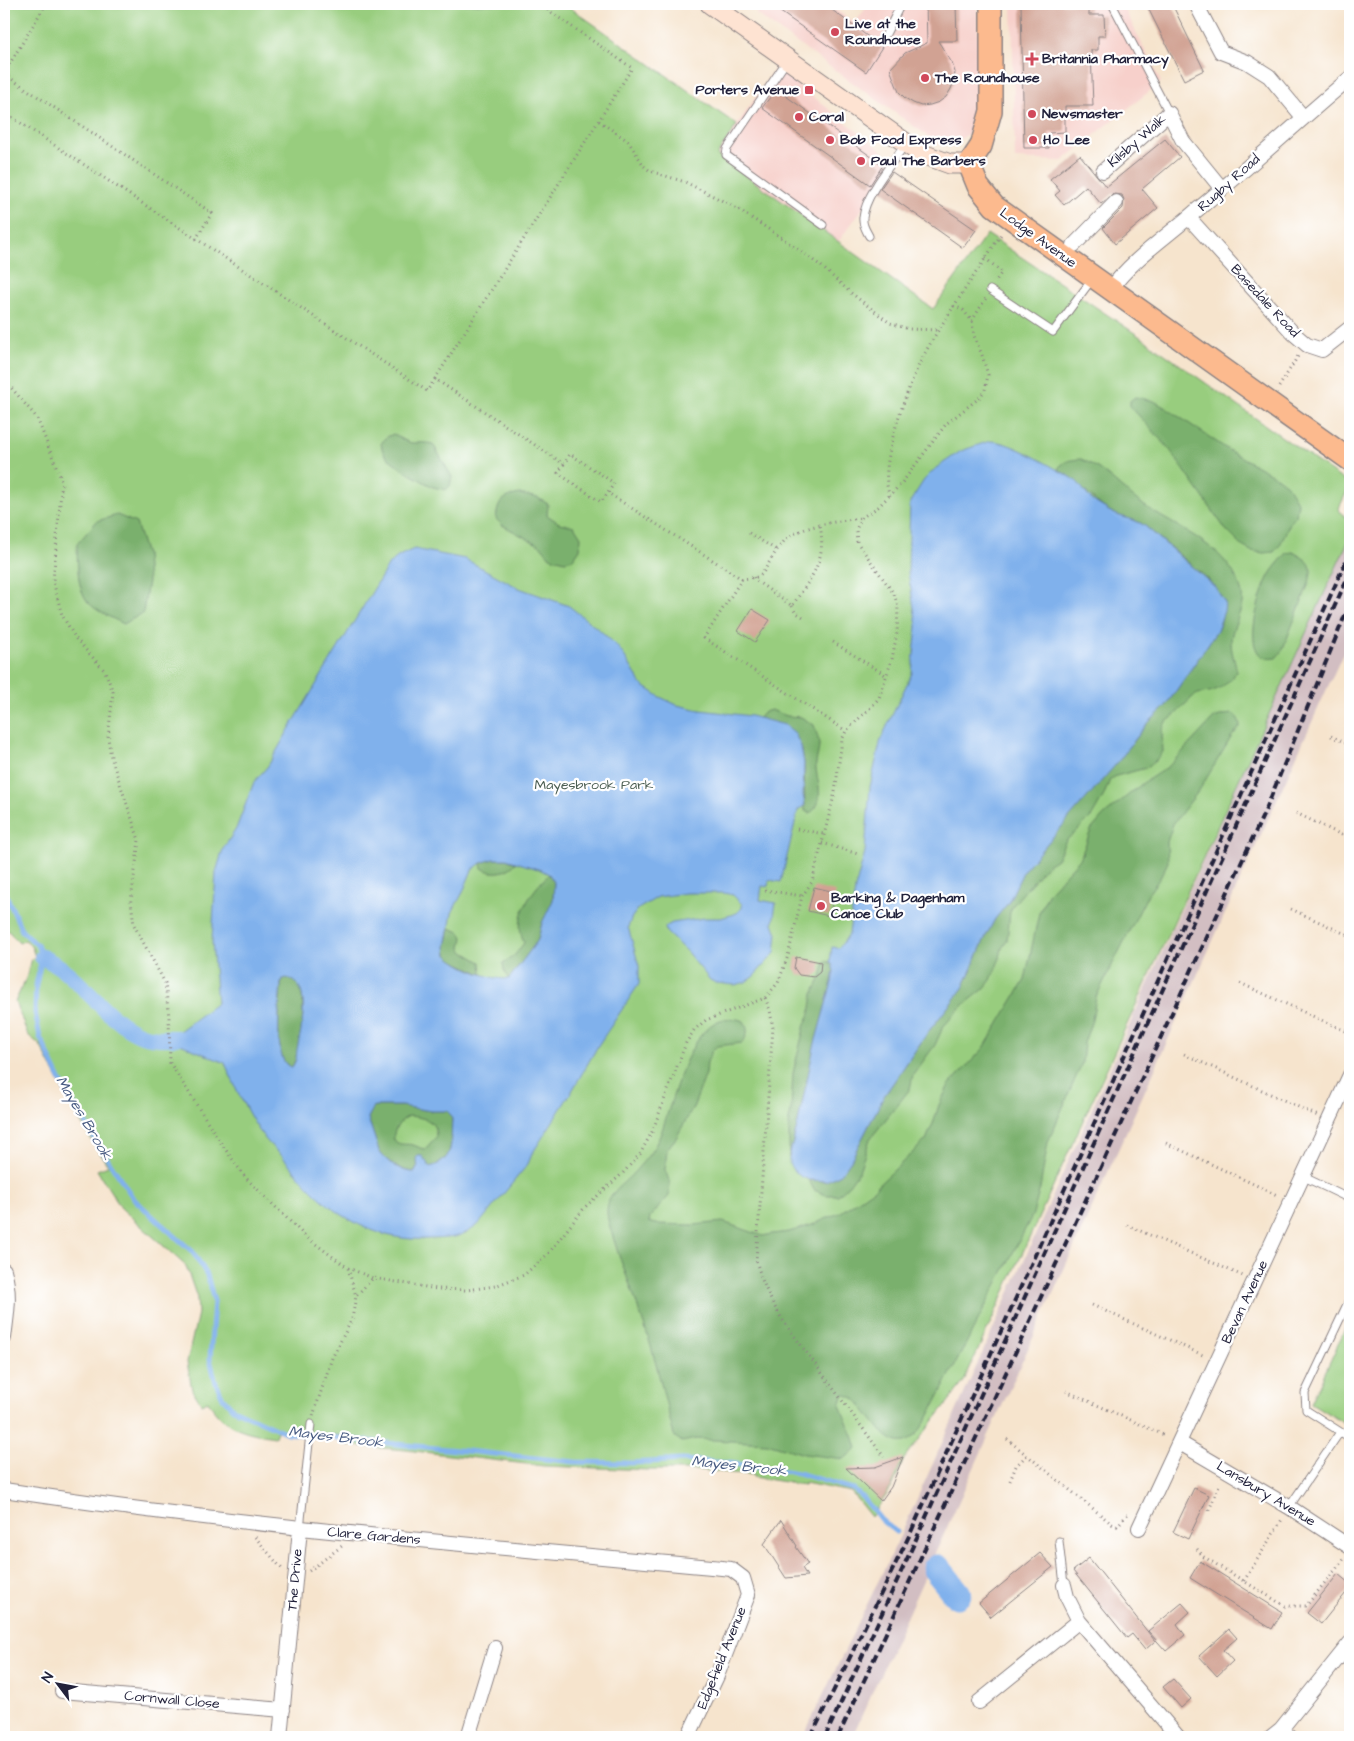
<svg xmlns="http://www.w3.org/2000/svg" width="1354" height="1741" viewBox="0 0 1354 1741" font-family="'Architects Daughter',sans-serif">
<rect width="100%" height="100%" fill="#fff"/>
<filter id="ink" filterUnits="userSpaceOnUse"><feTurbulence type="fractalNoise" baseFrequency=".02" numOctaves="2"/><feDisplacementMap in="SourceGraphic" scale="10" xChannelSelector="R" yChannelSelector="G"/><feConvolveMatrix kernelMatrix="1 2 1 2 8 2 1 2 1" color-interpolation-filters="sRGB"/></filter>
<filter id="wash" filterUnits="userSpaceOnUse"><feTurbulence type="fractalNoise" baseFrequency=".0096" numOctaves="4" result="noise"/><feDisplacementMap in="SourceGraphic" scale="20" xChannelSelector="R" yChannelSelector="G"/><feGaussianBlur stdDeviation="1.12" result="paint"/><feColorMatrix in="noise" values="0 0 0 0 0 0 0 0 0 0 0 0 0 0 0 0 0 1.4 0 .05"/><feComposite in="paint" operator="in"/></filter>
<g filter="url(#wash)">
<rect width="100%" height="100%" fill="#f6e4cd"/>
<path fill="#f7d0cb" d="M763,4H827L855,23L869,4H977L982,102L976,121L969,133L956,142L939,144L756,14Z
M1012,4H1122L1161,82L1062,161L1015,159Z
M776,68L897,162L838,242L716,155Z"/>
<path fill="#d2bec2" d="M1350,533V638L852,1737H803L904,1528Z"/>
<path fill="#98cd7e" stroke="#5d785c" d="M4,4H565L737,125L717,155L933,309L987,234L1145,340L1350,485L1338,510L1350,521V537L963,1383L904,1459L892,1487L871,1517L851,1492L805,1483L804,1485L753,1477V1475L699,1470H649L544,1466L406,1450L347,1445L348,1436L277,1431L275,1437C247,1433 223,1428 208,1401L202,1404L192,1390L187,1362L198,1313L197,1298L186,1266L121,1208L97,1170L108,1166L77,1116L40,1045L28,1035L15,1002L26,978L32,959L35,957L32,948L26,940L19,943L4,926Z
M1350,1318V1427L1311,1403Z"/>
<path fill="#7ab06d" stroke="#4e6954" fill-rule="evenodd" d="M1135,397L1154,401L1166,408L1230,451L1275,476L1287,485L1298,503L1296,516L1290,523L1280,545L1274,552L1264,553L1251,551L1242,546L1226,530L1170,450L1130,406V401Z
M393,434C399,437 406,442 412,443C420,443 425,442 433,444L452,477L450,486L446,490L433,487L408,473L388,458L383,452L381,444L385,438Z
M1081,459C1102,468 1115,483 1133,497C1168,527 1227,541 1241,590C1246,605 1236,619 1232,634C1229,646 1234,659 1237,671C1229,682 1222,689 1209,692C1204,693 1198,693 1194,696C1183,705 1177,715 1165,723L1162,732L1163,752L1155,761L1146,768L1116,776L1110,780L1103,797L1092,816L1075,833L1066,840L1057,859L1046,866L1013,905L1010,912L1007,941L1002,948L1000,958L991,980L984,989L960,1008L943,1027L935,1045L913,1075L910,1089L870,1139L859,1171L849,1185L838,1195H826L814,1190L809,1180L826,1181L841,1174L851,1160L884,1096L928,1032L963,988L986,936L995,919L1008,903L1024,870L1088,796L1132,744L1147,724L1165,707L1217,631L1221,621L1225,603L1215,588L1207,578L1145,526C1134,518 1120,518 1109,511C1090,499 1077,481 1058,469C1064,460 1070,460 1081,459Z
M520,494L538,498L548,504L547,515L559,523L574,526L581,537L580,549L573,559L565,561L550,557L541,546L502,525L496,519C498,501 503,497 520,494Z
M117,515L136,523L146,555L148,581L143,613L124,624C114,619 104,615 96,609C75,596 78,565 77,544L97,521Z
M1293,552C1310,562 1314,563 1309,583L1282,651L1276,658C1237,665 1259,596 1268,578C1272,569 1280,561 1287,553Z
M771,710L787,716L801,717L814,725C816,732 819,739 819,745C819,753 815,761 816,769C818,783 825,804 810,813L805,811L804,763L801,746L769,722L758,719L764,712Z
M1233,714C1238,717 1240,722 1240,727L1232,736L1200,789L1173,824L1167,842L1168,862L1160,878L1148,894L1096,997L1092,1020L1084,1043L1082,1063L1048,1142L1040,1188L1033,1214L926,1421C922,1426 919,1433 914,1437C888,1459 869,1407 852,1397C851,1397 845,1395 844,1394L840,1405C845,1420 853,1432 857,1448L844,1459L804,1454L767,1443L696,1439L682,1442L674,1436C664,1396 655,1355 641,1316C632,1288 620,1262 612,1234C610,1227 607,1219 607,1212C607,1191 625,1184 636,1170C645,1160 652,1152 658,1140C673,1109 689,1000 744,1021C749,1031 748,1035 742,1043L717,1046L712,1051L707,1062L706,1074L693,1108L676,1138L667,1149L665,1170L670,1183L669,1196L650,1217L649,1222L656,1224L694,1225L723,1222L763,1236L772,1234L789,1232L812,1225L841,1212L873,1190L926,1140L934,1121L939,1105L949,1085L984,1048L1025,980L1039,913L1049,892L1080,859L1091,830L1104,815L1143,783L1169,766L1214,718L1223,715Z
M493,859H506L516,863C508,872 493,876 482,868L481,863Z
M549,874L554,882L553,900L550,909L542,923L538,940L509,979L504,970L503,963L514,956L524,943C512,917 531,892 549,874Z
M450,928L460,932L463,937L461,948L464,952L481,962L482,974L454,961L447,956L446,947Z
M825,961L832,963L834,971L832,982L814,1047L798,1123L789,1157V1120L791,1111L793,1073L805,1024L810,1014L813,994L821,977Z
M288,977C292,978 295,979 298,983C308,997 301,1053 292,1067C271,1065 281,998 281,983L283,979Z
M374,1106H401L431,1111H447L451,1115L452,1120C450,1142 456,1160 430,1167L418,1156L416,1158L418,1166L415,1172C403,1172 386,1162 379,1151L368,1118L372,1108ZM409,1116C424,1118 436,1119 436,1137L425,1149C421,1149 417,1146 413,1145C405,1143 398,1147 393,1138C395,1128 399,1121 409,1116Z"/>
<path fill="#80b1ec" stroke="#516a94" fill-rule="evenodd" d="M990,441C1012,441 1051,467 1071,477C1081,483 1084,493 1092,500C1097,504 1103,507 1109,511C1120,518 1134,518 1145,526L1215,587L1225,603L1224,611L1217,631L1165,707L1147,724L1118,762L1024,870L1008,903L995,919L986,936L963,988L928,1032L884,1096L851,1160L841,1174L826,1181L809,1180L800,1176L794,1171L789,1164V1157L798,1123L814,1047L832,982L834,971L832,964L830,962L832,947L839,948L849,934L855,889L865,852L870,787L881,739L912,673L917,626L908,572L910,502L924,480L936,468L961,451Z
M414,549L465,559L519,588L569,606L603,633L617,646L625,657L642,685L660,697L677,705L700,710L751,716L785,725L794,732L801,746L804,763L803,795L805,805L798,810L781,882L769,880L768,887L762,886L760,900L776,903L773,923L777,934L775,953L754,976L746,982L735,985L716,983L710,980L687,952L666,932L665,927L672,923L704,918H721L737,913L742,908V904L733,895L724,893H686L658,897L638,909L632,917L628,927L639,966V984L599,1044L572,1091L532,1154L528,1164L478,1225C460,1239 449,1238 428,1239C382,1242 341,1220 310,1188C300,1178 292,1167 282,1156C277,1151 271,1146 266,1140C249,1118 236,1089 225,1063L178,1043L177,1038L178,1032L217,1003L212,941L216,872L223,849L236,829L254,782L268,766L288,731L389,564L399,556ZM493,859H506L541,870L549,874L554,882L553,900L542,923L538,940L509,979C491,980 461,968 447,955L446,947L452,913L456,905L462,894L472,870L481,863ZM287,978C313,983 301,1031 297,1049C296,1056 297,1060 292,1067C272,1066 280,998 281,983L283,979ZM374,1106H401L431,1111H447L451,1115L452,1120C450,1142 456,1160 430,1167L422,1156H418L416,1158L418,1166L415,1172C403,1173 386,1162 379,1151L368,1118Z"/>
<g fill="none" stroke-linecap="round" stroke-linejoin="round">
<path stroke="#80b1ec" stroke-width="5" d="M4,890L22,931L37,945L42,957L36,985L35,1012L40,1037L65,1090L109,1161L133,1198L160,1223L193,1252L207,1275L214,1301L210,1359L216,1383L223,1398L233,1409L287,1433L575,1462L632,1463L682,1460L728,1463L798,1473L853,1489L865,1500L881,1520L896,1532"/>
<path stroke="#80b1ec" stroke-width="16" d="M42,957C50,961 58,965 65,971C90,991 111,1023 142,1035C153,1039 165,1038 177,1038"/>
<path stroke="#80b1ec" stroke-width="29" d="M937,1569L957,1594"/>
</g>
<g id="blocks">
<path fill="#d1a293" d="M769,4H824L882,47L866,72Z
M926,4H956L957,41H938L952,63L955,72L954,81L951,89L946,97L939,102L930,105L921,106L913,103L905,98L899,92L890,69L905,53L927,43Z
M1021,4H1089V15H1104L1105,36H1098V50H1091L1093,106H1065V132L1049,133V148H1024Z
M1146,4H1172L1204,70L1184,80Z
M776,89L883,165L870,185L762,108Z
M1165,139L1180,157L1142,189L1158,208L1115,244L1103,228L1123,208L1124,200L1122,195L1113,194L1101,204L1086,186L1064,205L1055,195L1060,191L1050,179L1080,155L1106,187Z
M892,172L976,230L963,248L880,189Z
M752,609L770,620L755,642L738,631Z
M814,887L835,892L829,916L808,911Z
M796,957L821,962L820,972L814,977L799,975L794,968Z
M903,1457L891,1487L881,1501L846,1468L875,1467Z
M1194,1488L1209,1495L1188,1539L1173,1532Z
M781,1520L797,1546L796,1547L808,1564L802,1568L807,1576L786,1578L764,1544Z
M1040,1553L1053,1567L991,1617L979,1603Z
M1089,1558L1155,1641L1145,1650L1132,1634L1127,1638L1073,1571Z
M1200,1561L1282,1612L1272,1629L1190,1578Z
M1338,1574L1350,1584V1588L1321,1624L1307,1613Z
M1182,1603L1190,1612L1177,1624L1185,1635L1166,1651L1148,1631Z
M1229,1629L1237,1638L1223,1650L1233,1661L1217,1676L1199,1656Z
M1173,1679L1191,1699L1181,1708L1163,1687Z"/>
</g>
</g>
<g filter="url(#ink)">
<use href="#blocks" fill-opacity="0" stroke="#8c8384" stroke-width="1"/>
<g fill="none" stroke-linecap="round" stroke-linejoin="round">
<g stroke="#8c8384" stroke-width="9">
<path id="lane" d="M1112,4L1169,113
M886,34L901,4
M788,59L727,149L726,155L823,225
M869,236C866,230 862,225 863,218C865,194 893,163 906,143
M990,290L1053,332L1093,278
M1304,1177L1350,1199
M1350,1298L1305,1393L1306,1410L1350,1438
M1289,1507L1340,1432
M300,1529L311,1424
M1059,1541L1064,1585"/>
</g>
<g stroke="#8c8384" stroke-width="16">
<path id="street" d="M1196,4L1221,52L1247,62L1269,76L1303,117
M1103,171L1169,113L1183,141L1222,189
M1189,218L1293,333L1307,345L1322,350L1350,328
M1074,245L1116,202
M1110,290C1133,258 1168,236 1197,210C1249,167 1299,121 1350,78
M4,1270C11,1296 7,1312 4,1338
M1180,1443L1289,1507L1350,1547
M4,1490C245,1527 488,1546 731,1569L743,1578L748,1595L717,1676L688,1737
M1139,1528L1350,1075
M1064,1585L1067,1597L1079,1621
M62,1691L283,1710
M979,1702L1079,1621L1178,1737
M1281,1729L1290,1737
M280,1737L300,1529
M468,1737L495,1648
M1271,1737L1281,1729L1350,1643"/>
</g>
<g stroke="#8c8384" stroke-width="21">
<path id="secondary" d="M710,4L920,153L950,164H969"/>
</g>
<g stroke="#8c8384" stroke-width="24">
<path id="primary" d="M991,4V111L981,146L969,164L978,186L994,206L1350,460"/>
</g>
<path stroke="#8c8384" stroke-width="3" stroke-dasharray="1 4" stroke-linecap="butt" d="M4,73L46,4
M4,74L212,213L196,239
M4,112L427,391L435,379L564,464L570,454L614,483L608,493L742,579L758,577L762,574C770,562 778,545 789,537C805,525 841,521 860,518
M599,121L628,141L644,166L650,171L685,182L735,207L782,238L821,266L851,293L890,323L909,329L938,330
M985,258L1002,272L995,282
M972,321L986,298
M435,379L632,68L539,4
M4,382L9,385L37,418L62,481L53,581L62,615L76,639L105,671L113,692L108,738L111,757L139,840L131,901L134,925L165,983L169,1017L170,1063L223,1146L245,1177L305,1236L348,1268L356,1296
M1279,387L1298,356
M564,464L558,473L601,502L608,493
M890,496C877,469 905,396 917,369C927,347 941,326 954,306
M749,533L778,551
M754,577L755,580L792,606C811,577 827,562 820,525
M742,579L704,638L846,731
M792,606L795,612L805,618
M833,642L887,676
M1331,736L1350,745
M1296,813L1350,839
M797,829L824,834
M822,843L858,854
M765,890L802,896
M1291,909L1350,936
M1240,983L1350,1033
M765,998L770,1010L773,1028L756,1260C762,1283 771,1302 784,1322L884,1457
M1184,1054L1318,1116
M1166,1143L1279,1196
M1127,1225L1243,1276
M348,1268L373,1278
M1092,1305L1205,1356
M1066,1391L1166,1436
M313,1416L332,1358L352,1319L356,1296L373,1278L437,1289L467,1290L495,1286L524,1275L548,1254L585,1207L623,1173L640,1154L652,1132L686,1043L694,1030L706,1020L765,998L778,983L788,956L802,896L812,882L835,792L842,740L846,731L870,708L879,698L892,659L897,633L898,607L894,594L857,542L856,530L861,518L878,507L901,484L946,424L979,398L985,390L988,375L982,355L974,336L972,321L963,310L954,306L1002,233
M1007,1439L1112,1524L1117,1526L1129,1513
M1010,1481L1016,1466L1027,1455
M1209,1510L1220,1483
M255,1537L282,1569
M1197,1549L1204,1557L1285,1606H1306L1344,1559
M309,1571L342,1546
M1244,1581L1283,1518"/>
<use href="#lane" stroke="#fff" stroke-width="7"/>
<use href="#street" stroke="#fff" stroke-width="14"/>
<use href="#secondary" stroke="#fee3d2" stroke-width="19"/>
<use href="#primary" stroke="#fcba8e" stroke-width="21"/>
<path stroke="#22223b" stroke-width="4" stroke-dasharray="8 4" stroke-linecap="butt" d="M811,1737L911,1532L1350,552
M825,1737L918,1535L1350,572
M838,1737L1266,809L1350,603"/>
</g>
</g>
<g fill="#d1495b" stroke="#fff" stroke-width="2">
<circle cx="835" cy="32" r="5"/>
<path d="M1029.5 51.5h5v5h5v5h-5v5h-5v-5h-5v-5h5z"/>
<circle cx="925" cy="78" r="5"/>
<rect x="804" y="85" width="10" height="10" rx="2.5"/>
<circle cx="1032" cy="114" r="5"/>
<circle cx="799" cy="117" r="5"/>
<circle cx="830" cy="140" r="5"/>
<circle cx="1033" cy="140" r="5"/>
<circle cx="861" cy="161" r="5"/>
<circle cx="821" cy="906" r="5"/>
</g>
<g text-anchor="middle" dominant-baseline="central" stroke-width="4.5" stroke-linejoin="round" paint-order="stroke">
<g font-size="14" font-weight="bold" fill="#22223b" stroke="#fff" text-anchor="start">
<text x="845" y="24">Live at the<tspan x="845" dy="16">Roundhouse</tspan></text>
<text x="1042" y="59">Britannia Pharmacy</text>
<text x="935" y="78">The Roundhouse</text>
<text x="799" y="90" text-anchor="end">Porters Avenue</text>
<text x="1042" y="114">Newsmaster</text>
<text x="809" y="117">Coral</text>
<text x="840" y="140">Bob Food Express</text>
<text x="1043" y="140">Ho Lee</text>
<text x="871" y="161">Paul The Barbers</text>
<text x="831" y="898">Barking &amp; Dagenham<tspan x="831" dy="16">Canoe Club</tspan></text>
</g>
<g font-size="14" fill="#22223b" stroke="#fff">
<text transform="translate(1137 141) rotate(-41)">Kilsby Walk</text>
<text transform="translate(1229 183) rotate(-42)">Rugby Road</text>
<text transform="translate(1038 238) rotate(36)">Lodge Avenue</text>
<text transform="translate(1265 301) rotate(47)">Basedale Road</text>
<text transform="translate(1245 1302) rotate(-65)">Bevan Avenue</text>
<text transform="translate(1266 1494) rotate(31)">Lansbury Avenue</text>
<text transform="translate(374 1536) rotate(5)">Clare Gardens</text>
<text transform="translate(295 1580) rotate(-85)">The Drive</text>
<text transform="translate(722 1658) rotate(-68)">Edgefield Avenue</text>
<text transform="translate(172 1700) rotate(5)">Cornwall Close</text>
</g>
<g font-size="14" fill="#4b5e52" stroke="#fff">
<text x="594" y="785">Mayesbrook Park</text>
</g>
<g font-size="15" font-style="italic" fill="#485b82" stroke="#fff">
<text transform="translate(84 1118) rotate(59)">Mayes Brook</text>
<text transform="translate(336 1437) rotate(7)">Mayes Brook</text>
<text transform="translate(739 1466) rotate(6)">Mayes Brook</text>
</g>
</g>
<rect width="1354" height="1741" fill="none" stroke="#fff" stroke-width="20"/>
<g transform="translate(58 1684) rotate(302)" stroke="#ffffff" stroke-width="4" paint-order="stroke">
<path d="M0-4L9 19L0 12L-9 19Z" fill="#22223b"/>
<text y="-8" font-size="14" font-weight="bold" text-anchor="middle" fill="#22223b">N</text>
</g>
</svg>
